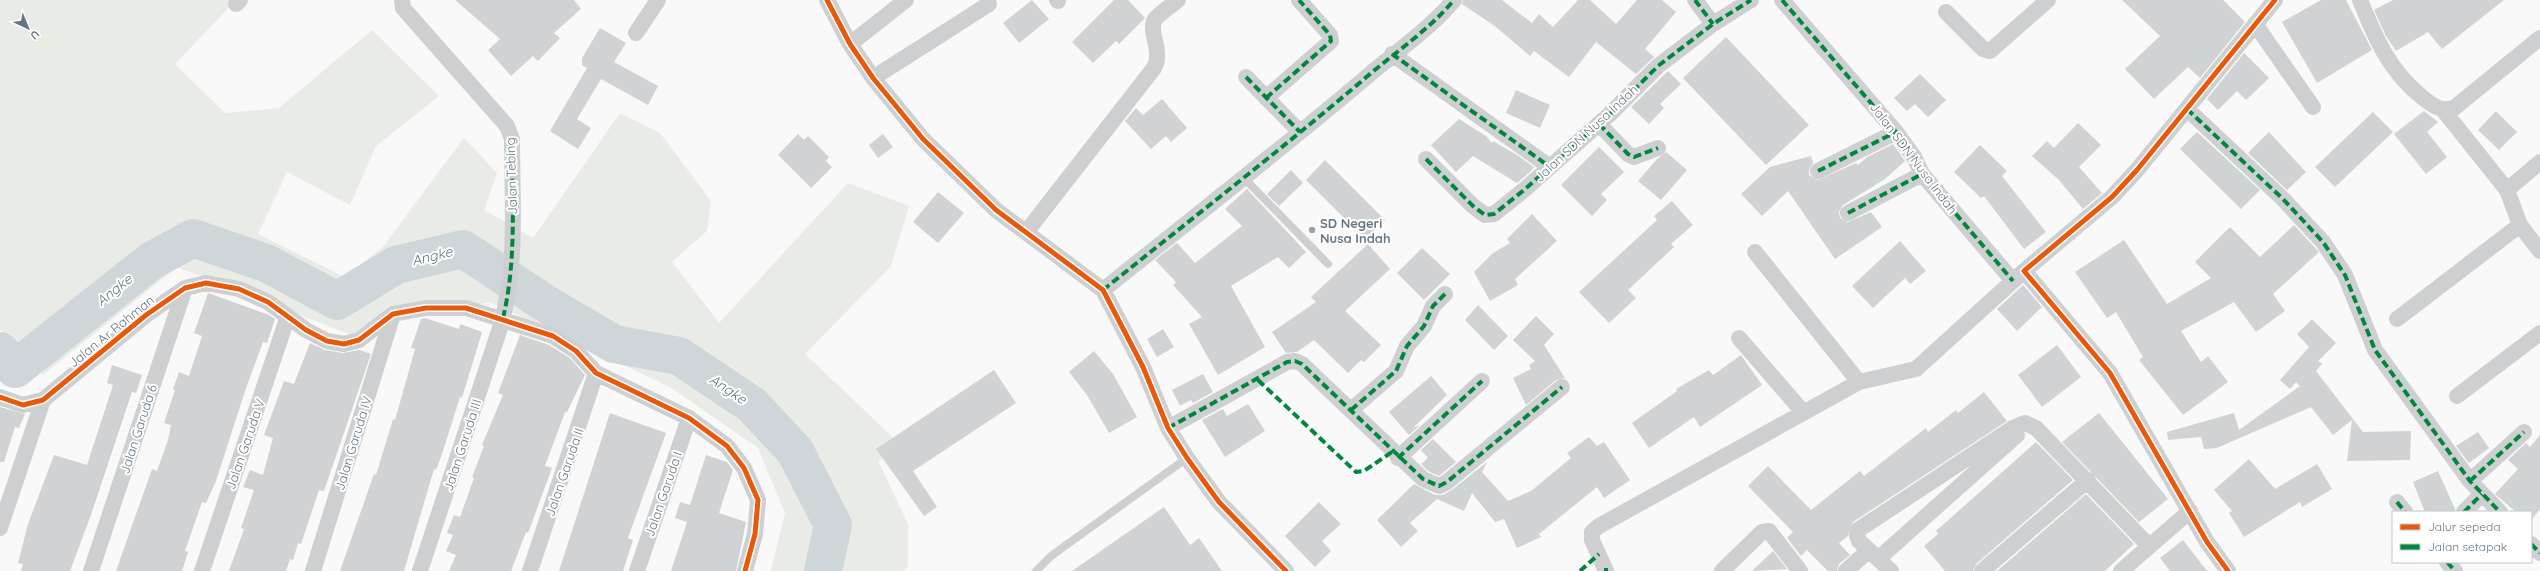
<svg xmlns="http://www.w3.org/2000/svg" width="2540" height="571" viewBox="0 0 2540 571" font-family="Quicksand,sans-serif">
<rect width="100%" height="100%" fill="#f9f9f9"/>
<path fill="#e8ebe6" d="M0,0H236L175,64L225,113L279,108L372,30L439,96L376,146L350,205L287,172L258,234L345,277L382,248L464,138L497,173L484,210L533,238L620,113L660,133L711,201L707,231L672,262L719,323L848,183L909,206L891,266L805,354L901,445L878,461L908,524V566L903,571H771L785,513L758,448L670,387L490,302L401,318L354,336L177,267L43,375L0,329Z"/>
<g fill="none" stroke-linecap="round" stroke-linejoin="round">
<path stroke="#ced6d9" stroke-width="38" d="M0,351L15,369L151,261L193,238L266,263L337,301L396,265L463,249L551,307L614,344L679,356L752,405L795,451L833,525L823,571"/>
</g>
<path fill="#d0d2d3" d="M455,0H574L581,9L554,33L560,38L538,61L533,56L511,76L488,50L500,39Z
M1032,0L1049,19L1019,43L1003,23Z
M1114,0H1128L1145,18L1119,44L1116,41L1093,63L1072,42Z
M1463,0H1502L1532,23L1539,14L1553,27L1578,0H1590L1616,24L1637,0H1662L1676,12L1645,49L1654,57L1636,74L1596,42L1569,77L1534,51L1530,56L1496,27L1462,4Z
M2122,0H2223L2245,22L2200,78L2188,67L2154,99L2125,69L2160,36Z
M2321,0H2346L2372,50L2317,83L2282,22Z
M2393,0H2504L2442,49L2428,32L2396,51L2386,36L2374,10Z
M600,28L626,43L614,62L658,86L648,105L601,79L577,119L591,128L578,149L550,131L587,68L582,65V58Z
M1726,37L1809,125L1766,165L1683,78Z
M2244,53L2269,78L2246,100L2237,91L2218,110L2207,99Z
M1668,71L1681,84L1660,104L1664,108L1649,124L1631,107Z
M1920,74L1946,100L1928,117L1915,104L1907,111L1894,98Z
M1516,90L1550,105L1540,128L1506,113Z
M1162,99L1187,128L1171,142L1166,136L1151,149L1125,121L1136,108L1143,115Z
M2424,111L2438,122L2427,132L2447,157L2426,174L2394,134Z
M2496,111L2517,132L2499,150L2478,130Z
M2373,112L2393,132L2335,187L2315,167Z
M1459,119L1486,136L1492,143L1493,141L1517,155L1534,167L1531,171L1517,183L1473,156L1456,172L1431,145Z
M2078,123L2101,145L2079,167L2102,193L2083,209L2059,180L2032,156L2047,141L2054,148Z
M2197,132L2260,190L2241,209L2180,149Z
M2269,132L2306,172L2287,190L2248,153Z
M798,134L804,140L808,136L829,157L826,161L832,167L811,188L778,155Z
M883,134L893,147L878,158L869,145Z
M1893,144L1905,161L1885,179L1843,205L1839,212L1840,218L1848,222L1871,212L1882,227L1835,259L1788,191L1762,216L1741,194L1770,167L1811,156L1813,163L1809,170V175L1818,180L1856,163L1858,165L1867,157Z
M1980,145L2007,171L2002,176L2046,232L2024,249L1984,196L1981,198L1954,172Z
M1599,147L1624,172L1601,194L1607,200L1592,216L1561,185Z
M1666,152L1687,170L1661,200L1638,181L1657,159Z
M1325,160L1385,220L1365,239L1306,180Z
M1291,170L1303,183L1279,206L1267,194Z
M1247,189L1306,252L1289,268L1278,257L1231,286L1265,347L1218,375L1189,324L1202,317L1173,285L1176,282L1155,260L1177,243L1195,263L1242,226L1225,209Z
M938,192L964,213L938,243L913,222Z
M1672,201L1693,225L1671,244L1674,247L1628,290L1636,298L1609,323L1579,292L1657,220L1654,216Z
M1532,214L1557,241L1515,279L1518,285L1490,301L1474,272L1493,253L1510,243L1507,239Z
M2294,225L2319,252L2273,294L2285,311L2256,332L2234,302L2181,331L2201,362L2208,356L2228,382L2183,415L2139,360L2143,357L2116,312L2107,318L2075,272L2124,240L2167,304L2211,278L2195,262L2230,227L2260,257Z
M1900,241L1926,271L1910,284L1905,278L1873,308L1852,286Z
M1368,244L1390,269L1345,311L1381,345L1364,362L1361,360L1348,373L1314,340L1297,352L1286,353L1272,332L1316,302L1311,297Z
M1422,248L1450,274L1424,300L1397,273Z
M2023,285L2042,307L2017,331L1997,309Z
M208,293L269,315L275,319L267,343L263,342L245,391L216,481L206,503L202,502L185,551L188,552L182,571H116L152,469L157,471L168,440L171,425L164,423L175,390L173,389L179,372L189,376L202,336L194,333Z
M1478,305L1508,336L1494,350L1465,320Z
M1536,316L1554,334L1544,345L1565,378L1556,380L1526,405L1513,378L1531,369L1529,365L1535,361L1513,340Z
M425,318L459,329L460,324L482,332L462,398L460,397L442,454L436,470L434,469L404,571H340L374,474L376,475L393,419L395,420L415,349L411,348L421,319Z
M2312,319L2336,343L2318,361L2322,364L2316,371L2363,432L2411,431L2410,460L2347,461L2352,420L2333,435L2311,407L2217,448L2204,449L2201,437L2168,440L2167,432L2234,413L2239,430L2300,386L2296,382L2290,389L2280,380L2309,347L2297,334Z
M1163,329L1174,347L1157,357L1147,339Z
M520,335L549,345L570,358L585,375L567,412H565L545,466L552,468L528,533L526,532L511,571H449L456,555L446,551L453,535L447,533L454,515L460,517L474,478L472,477L484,446L482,445L503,395L498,393Z
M310,343L325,350L343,353L359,350L371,354L324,491L319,490L301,544L298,543L293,560L290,559L286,571H229L244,529L241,528L254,490L243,487L250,470L263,475L273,438L264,435L284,381L294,384Z
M2057,345L2081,377L2042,407L2018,375Z
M1094,351L1113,374L1137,417L1109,433L1087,395L1069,372Z
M1741,355L1762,385L1700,427L1694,417L1649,448L1632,423L1677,391L1676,389L1709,370L1713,375Z
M112,365L142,375L136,393L132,392L91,515L70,571H21L23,564L18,563L28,524L54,455L87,465L113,385L107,383Z
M994,370L1016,403L913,471L937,507L924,516L876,449Z
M1203,374L1213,392L1193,403L1191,400L1180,406L1172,390Z
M1431,376L1447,395L1413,428L1420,425L1409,435L1389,412Z
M1984,392L2007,421L1853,522L1848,536L1839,543L1850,555L1839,564L1837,571H1828L1807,550L1801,556L1787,538L1793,532L1748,486L1768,466L1811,510L1860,471L1864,476L1926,428L1928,432L1956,410L1958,413Z
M1248,404L1265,431L1225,457L1202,420L1223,409L1227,416Z
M0,407L25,414L19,428L15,427L4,462H0Z
M610,413L666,433L628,538L633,540L623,571H559Z
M2099,413L2168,499L2139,522L2062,442Z
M2478,432L2489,448L2469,463L2456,446Z
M2540,435V509L2532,519L2531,512H2516L2495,494L2518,469L2508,460L2526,443L2530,447Z
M1589,437L1597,446L1604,442L1630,480L1604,498L1597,487L1539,534L1541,537L1517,548L1504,519L1495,522L1472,493L1464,511L1437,499L1410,523L1418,531L1401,547L1377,520L1414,484L1435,495H1443L1453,489L1487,462L1482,472L1508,501L1531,491L1571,458L1567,453Z
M1433,439L1456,462L1439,476L1428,471L1421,464L1428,458L1421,450Z
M2036,442L2073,480L1976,564L1973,571H1945L1924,546L1938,534L1936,531Z
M706,455L727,462L733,470L719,513L746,522L736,571H671L687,522L675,518L680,502L690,505Z
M2249,459L2275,489L2317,464L2332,489L2302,507L2300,502L2244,537L2229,513L2232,511L2214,490Z
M2438,471L2455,509V512H2425L2413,482Z
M2086,494L2134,544L2105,571H1997Z
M1319,502L1341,524L1322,541L1331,551L1315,567L1285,536Z
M1164,507L1190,545L1199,538L1222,571H1072Z
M2183,540L2207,571H2170L2160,558Z
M1773,551L1787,569L1752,571Z"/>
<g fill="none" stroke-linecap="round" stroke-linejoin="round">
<path stroke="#cecfd0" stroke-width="8" d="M1243,177L1328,264
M1036,571L1051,556L1187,458"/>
<path stroke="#cecfd0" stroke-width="16" d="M402,0L403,8L507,126L512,139C512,202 518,267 500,328L420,571
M827,0L850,44L873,78L923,139L996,210L1103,290L1143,367L1168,428L1187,458L1219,502L1286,571
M1057,0L1058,1
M1695,0L1713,24
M1782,0L1896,132L1914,157L1922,174L2013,281
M2360,0C2375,37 2389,71 2422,97C2432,105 2440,112 2454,108L2540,38
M236,4L240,0
M1946,12L1983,49L1990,51L2048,0
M2255,24L2313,107
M636,33L658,0
M850,44L906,0
M1392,54L1550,167
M1246,77L1300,132
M873,78L989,4
M1266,98L1331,41L1330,35L1299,0
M2187,109L2283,199L2323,242L2345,275L2375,350L2470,481L2500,512
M2444,111L2507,190L2520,225L2540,251
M1599,124L1628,154L1634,157L1658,148
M1426,159L1473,206L1485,215L1494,214L1524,190L1610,114L1658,66L1713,24L1751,0
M1818,171L1896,132
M2507,190L2540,162
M1848,213L1922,174
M1027,231L1154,68C1164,51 1146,29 1156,18C1163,11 1171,6 1178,0
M1755,252L1859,382
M1103,290C1190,220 1278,152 1363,80C1394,53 1428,31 1454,0
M2397,319L2520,225
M1739,338L1803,412
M2457,396L2540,333
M0,397L23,405L43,400L146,315L185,288L206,283L239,289L268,302L306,330L327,341L344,344L359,340L393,314L426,308H466L553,336L576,351L596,373L689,418L727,446L744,468L758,500L755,534L745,571
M1351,410L1396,371L1407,346L1424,326L1433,306L1445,294
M1168,428L1287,362L1295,361L1302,364L1423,479L1439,486L1447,482L1562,387
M1398,458L1482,381
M2470,481L2524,432
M2397,502L2405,512
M2464,512L2482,494
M0,528L43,400
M2531,544L2540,553
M1878,559L2017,435
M2447,562L2455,571
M91,571L185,288
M202,571L288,316
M313,571L393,314
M530,571L596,373
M637,571L689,418
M1606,571L1592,540V532L1599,526L1859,382L1916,369L2024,271
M1722,571L1762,532L1769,531L1800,571
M1846,571L1869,550
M1891,571L1859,541L1857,535L1858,530L2013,428L2025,423L2036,428L2149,546
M1982,571L2088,480
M2121,571L2190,511
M2228,571L2207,542L2110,373L2024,271L2112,197L2137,170L2275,0"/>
<path stroke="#00873e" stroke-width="4" stroke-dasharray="8 4" stroke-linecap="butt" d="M1695,0L1713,24
M1782,0L1896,132L1914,157L1922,174L2013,281
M1392,54L1550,167
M1246,77L1300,132
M1266,98L1331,41L1330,35L1299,0
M2187,109L2283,199L2323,242L2345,275L2375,350L2470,481L2500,512
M1599,124L1628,154L1634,157L1658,148
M1426,159L1473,206L1485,215L1494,214L1524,190L1610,114L1658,66L1713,24L1751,0
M1818,171L1896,132
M1848,213L1922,174
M1103,290C1190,220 1278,152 1363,80C1394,53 1428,31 1454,0
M503,318C517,260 512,199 512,139
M1258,380L1356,472L1364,471L1392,452
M1351,410L1396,371L1407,346L1424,326L1433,306L1445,294
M1168,428L1287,362L1295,361L1302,364L1423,479L1439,486L1447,482L1562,387
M1398,458L1482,381
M2470,481L2524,432
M2397,502L2405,512
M2464,512L2482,494
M2531,544L2540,553
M2447,562L2455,571
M1580,571L1599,554
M1606,571V568"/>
<g stroke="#fff" stroke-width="8">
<path id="cycleway" d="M827,0L850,44L873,78L923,139L996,210L1103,290L1143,367L1168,428L1187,458L1219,502L1286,571
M0,397L23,405L43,400L146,315L185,288L206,283L239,289L268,302L306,330L327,341L344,344L359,340L393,314L426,308H466L553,336L576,351L596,373L689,418L727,446L744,468L758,500L755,534L745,571
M2228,571L2207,542L2110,373L2024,271L2112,197L2137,170L2275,0"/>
</g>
<use href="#cycleway" stroke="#e8590c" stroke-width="5"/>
</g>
<circle fill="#99a4ac" stroke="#fff" stroke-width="1.5" cx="1312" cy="230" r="4"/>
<g text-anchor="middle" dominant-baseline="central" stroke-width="4" stroke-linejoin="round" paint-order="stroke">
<g font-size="13" fill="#657683" stroke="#fff">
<text transform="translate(1586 133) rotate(-43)">Jalan SDN Nusa Indah</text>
<text transform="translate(1914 158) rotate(53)">Jalan SDN Nusa Indah</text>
<text transform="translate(511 176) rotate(-92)">Jalan Tebing</text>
<text transform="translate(111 331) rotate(-39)">Jalan Ar Rahman</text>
<text transform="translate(138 429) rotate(-72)">Jalan Garuda 6</text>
<text transform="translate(353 443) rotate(-73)">Jalan Garuda IV</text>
<text transform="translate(245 444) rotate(-71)">Jalan Garuda V</text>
<text transform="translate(462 445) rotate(-72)">Jalan Garuda III</text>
<text transform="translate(564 472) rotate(-71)">Jalan Garuda II</text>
<text transform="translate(663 494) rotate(-71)">Jalan Garuda I</text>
</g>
<g font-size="13" font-weight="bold" fill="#657683" stroke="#fff" text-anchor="start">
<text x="1320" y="223">SD Negeri<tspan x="1320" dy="15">Nusa Indah</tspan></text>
</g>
<g font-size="14" font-style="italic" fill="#60757c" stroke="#fff">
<text transform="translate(432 256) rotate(-14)">Angke</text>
<text transform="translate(114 290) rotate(-39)">Angke</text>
<text transform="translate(728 389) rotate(34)">Angke</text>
</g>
</g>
<rect x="2392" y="511" width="140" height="52" fill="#ffffff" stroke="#c1c8cd"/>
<rect x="2400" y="524" width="20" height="6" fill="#e8590c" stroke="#c1c8cd"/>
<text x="2428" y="531" font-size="12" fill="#657683">Jalur sepeda</text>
<rect x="2400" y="544" width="20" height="6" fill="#00873e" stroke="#c1c8cd"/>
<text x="2428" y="551" font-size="12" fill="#657683">Jalan setapak</text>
<g transform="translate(28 28) rotate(136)" stroke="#ffffff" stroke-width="3" paint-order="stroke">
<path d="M0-3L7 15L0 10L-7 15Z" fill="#657683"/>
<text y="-6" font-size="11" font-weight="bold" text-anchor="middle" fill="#657683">U</text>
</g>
</svg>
